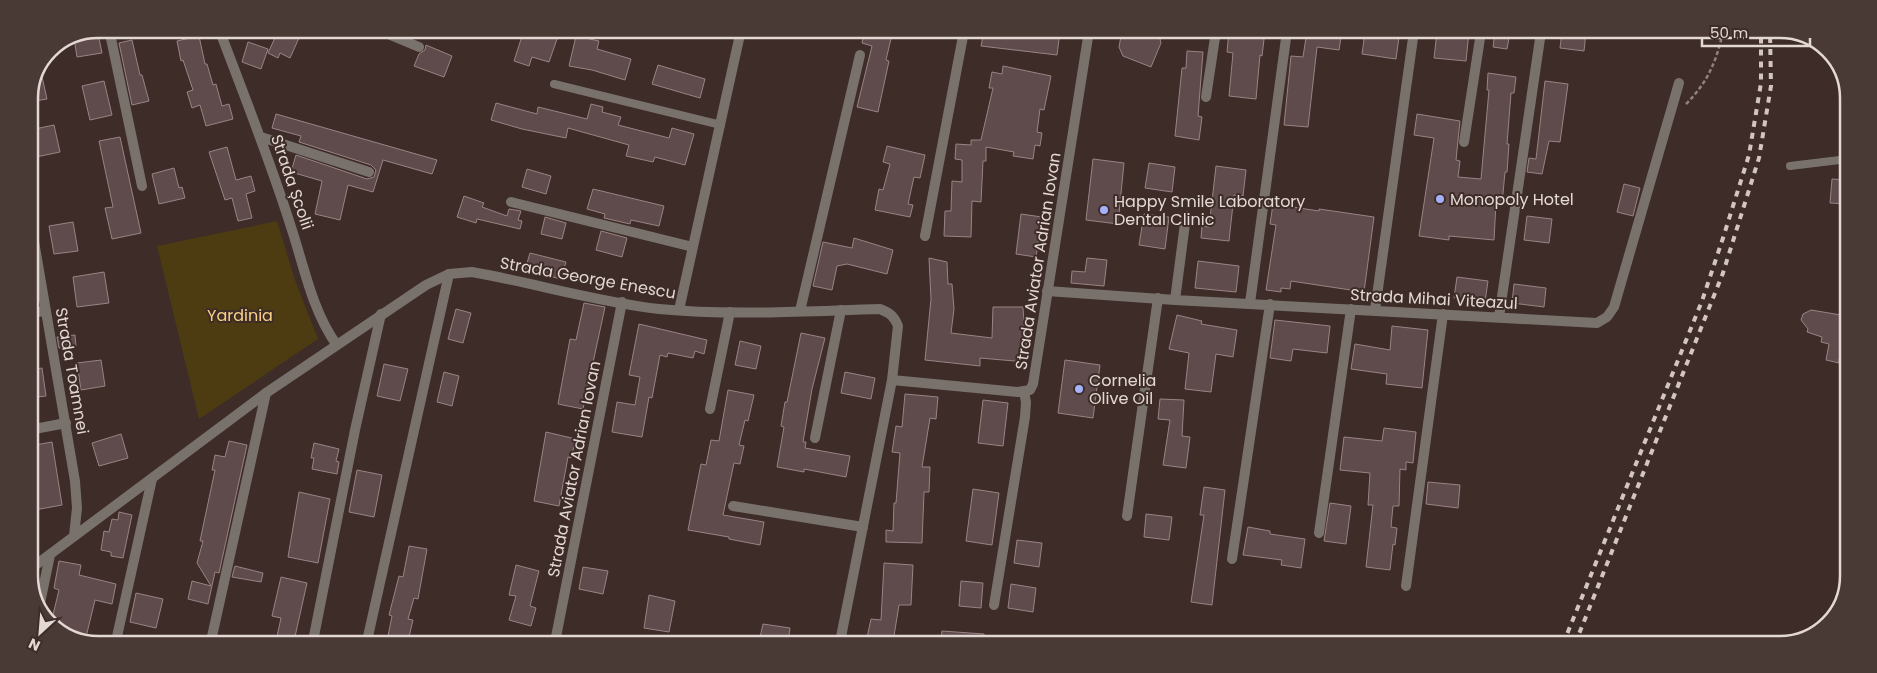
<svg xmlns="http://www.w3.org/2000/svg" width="1877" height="673" viewBox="0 0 1877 673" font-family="Poppins,sans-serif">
<rect width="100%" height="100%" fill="#3d2c27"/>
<path fill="#4d3b12" d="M277,221L295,280L318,339L199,419L157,246Z"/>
<path fill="#5f4b4c" stroke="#9a8385" d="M97,29L102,53L77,57L74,38Z
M279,29H303L290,58L280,53L278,58L268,53Z
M524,30H531L557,39L549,62L532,57L529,66L514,61Z
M865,30H893L886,60L889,61L878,112L857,107L872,46L862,43Z
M984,31H1060L1057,55L981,46Z
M1122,31H1158L1161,43L1151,67L1123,56L1119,47Z
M1229,31H1265L1262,56L1260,55L1256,99L1229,96L1233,53L1227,52Z
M1307,31H1342L1339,50L1317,47L1308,127L1284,125L1291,56L1303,57Z
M1365,32L1399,37L1396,59L1362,54Z
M1437,32H1469L1466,61L1434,58Z
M1495,32H1510L1507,49L1493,47Z
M1562,32H1586L1584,51L1560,48Z
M199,36L205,64H207L213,85L216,84L222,106L229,104L233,119L206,126L200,105L192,108L187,92L193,90L183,60L181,61L177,41Z
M576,36L599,41L597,49L631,59L625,80L592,70L569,66Z
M132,40L140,75H142L149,101L132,105L119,43Z
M248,42L268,49L261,69L242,62Z
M426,45L452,56L444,77L414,66L419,54L425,50Z
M1187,51L1203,52L1198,116L1202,117L1199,140L1175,136L1182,68H1186Z
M658,65L705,79L700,98L652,84Z
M1003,66L1051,76L1044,110L1040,109L1037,132L1042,133L1040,146L1035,145L1033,159L1013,156L1014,152L986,147V161H983L981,202L972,201L971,237L944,236L945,211H951L952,181L962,182V160L955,159L956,144L971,145V140H981L993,88H989L992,72L1002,74Z
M40,68L47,99L29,102V93Z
M1488,73L1516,77L1514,93H1511L1507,144H1509L1507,172H1505L1502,204L1496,203L1494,240L1449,236V240L1419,236L1434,138L1414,135L1417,114L1460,121L1456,160L1460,161L1458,177L1481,179L1489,90H1487Z
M104,81L112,115L90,120L82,86Z
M1545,81L1568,84L1560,142L1549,141L1542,174L1527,172L1529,158L1536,159Z
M496,103L537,114L538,107L587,119L591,104L603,107L602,112L621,117L618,125L669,138L672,128L694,134L685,165L655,157L653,162L626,156L629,145L568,128L566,138L522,129L491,120Z
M276,114L437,160L432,174L383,160L373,192L348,185L340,220L315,214L322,181L291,172L296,155L367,179L374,177L376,170L371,165L299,142L301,136L272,128Z
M54,125L60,152L36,157L30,130Z
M120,137L141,233L112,239L105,208L113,207L99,141Z
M887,146L925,155L920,178L914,177L908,204L913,205L910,217L875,210L879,189L883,190L890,164L883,162Z
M227,147L236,180L251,176L255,191L246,194L252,218L238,221L232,198L225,200L209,152Z
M1093,159L1124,163L1118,224L1086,220Z
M1149,163L1175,167L1172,192L1145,188Z
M1216,166L1246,170L1243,196L1234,195L1229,241L1201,238L1202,226L1209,227Z
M174,168L179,188L182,187L185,198L159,204L152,174Z
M527,169L551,176L546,194L522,187Z
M1832,179L1848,180L1847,204L1830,203Z
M1624,184L1640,188L1633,216L1617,212Z
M593,189L664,206L659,226L631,220L630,224L604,218L605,214L587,209Z
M464,196L484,203L482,207L507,216L509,209L521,211L518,220L522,221L520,229L477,219L476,223L457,217Z
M1273,204L1319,211V209L1374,217L1364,292L1291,281L1290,289L1281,288V292L1266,290L1276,225L1270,224Z
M1021,214L1042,217L1036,257L1016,254Z
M1144,214L1169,217L1165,249L1139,245Z
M1527,216L1552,219L1549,243L1524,240Z
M545,217L566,223L562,239L541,234Z
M73,222L78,251L54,254L49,226Z
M601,231L627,238L622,257L596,250Z
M854,238L893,250L887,274L847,264L837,266L832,290L813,286L823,242L852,248Z
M530,253L566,262L561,279L525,270Z
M929,258L947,262L948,284H952L954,309L951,333L992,338L993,307H1023L1025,341H1027L1026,362L980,358V366L925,360L931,299Z
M1087,258L1107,260L1104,286L1071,283L1072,271L1085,272Z
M1198,261L1239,266L1236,292L1195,288Z
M104,272L109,303L77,307L73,277Z
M1457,277L1488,281L1485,302L1454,298Z
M1514,284L1546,288L1544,307L1512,303Z
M584,303L605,307L583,409L558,404L570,339L576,340Z
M456,309L471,313L463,343L448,339Z
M1811,310L1847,316L1846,340L1844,359H1839V363L1826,360L1829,344L1821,342L1822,337L1807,332L1808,329L1801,320L1803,314Z
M1177,315L1202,321L1201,324L1237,330L1233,357L1216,354L1211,392L1185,389L1189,353L1169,349Z
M1275,320L1330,326L1327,353L1293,349L1291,361L1270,358Z
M639,324L707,340L704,354L695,351L693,358L668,353L667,357L660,355L652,398L649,397L642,437L612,432L617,402L635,405L640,377L629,375Z
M1392,326L1428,330L1422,388L1386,384L1387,374L1351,369L1355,344L1390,350Z
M801,333L825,338L812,389L803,442H806L805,448L850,456L846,477L804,469V472L777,467L784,427L781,426L785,402H787Z
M75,335L76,346L59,348L57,337Z
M740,341L761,346L756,369L735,365Z
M101,360L105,386L81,390L77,363Z
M1065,360L1100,365L1093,418L1058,413Z
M384,364L408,369L400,401L377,396Z
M42,368L46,396L29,398V370Z
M444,372L459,376L452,406L437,402Z
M845,372L875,378L871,399L841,393Z
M728,390L754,395L748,421L745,420L739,445L744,446L740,464L734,463L723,515L764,522L760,545L729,539V537L688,530L701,464L706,465L711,440L719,441Z
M905,394L938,397L936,419L930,418L922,467H930L929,492H924L922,543L886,542V530L893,531L894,503H896L900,453L892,452L896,426L902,427Z
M1160,399L1184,400L1182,436L1190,437L1186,468L1163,465L1170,420L1158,419Z
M983,400L1008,403L1003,446L978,443Z
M1384,428L1416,432L1413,463L1406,462V470L1400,469L1399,506H1393L1391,527L1397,528L1395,545L1393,544L1390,570L1366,567L1373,505H1368L1370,473L1340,470L1344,437L1382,441Z
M546,432L576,439L571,458L568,457L559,506L534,501Z
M121,434L128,458L99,466L92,443Z
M229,441L247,445L219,573L215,572L208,604L188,599L192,581L211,586L197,563L203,541H200L215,470H212L215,455L225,457Z
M52,442L62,505L29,511V446Z
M314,443L339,449L336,461L339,462L337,474L312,469L314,458H311Z
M357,470L382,475L374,517L349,512Z
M1428,482L1460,485L1458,508L1426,504Z
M1204,487L1225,490L1212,605L1191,602L1204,515H1200Z
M973,489L999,493L992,545L966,541Z
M299,492L330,499L318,563L288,557Z
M1330,503L1351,506L1346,544L1324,541Z
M119,512L132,515L123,558L111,556V552L101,550L104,531L109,532L112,519L118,520Z
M1146,514L1172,517L1169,540L1144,537Z
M1248,527L1270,531V534L1305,539L1301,568L1281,565L1282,560L1243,555Z
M1017,540L1042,543L1039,567L1014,563Z
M409,546L427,549L418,599L414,598L408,619L413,620L408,641H387L392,616L389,615L399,576L403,577Z
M59,561L81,565L79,575L116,584L112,604L95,600L86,637L63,632L51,623L59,590L54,588Z
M884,563L913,565L911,605H899L893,642H866L871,619L881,620Z
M516,565L539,571L530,606L536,608L531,626L509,620L516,596L509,595Z
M235,566L263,573L261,582L232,577Z
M583,567L608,571L603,594L579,589Z
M281,577L307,583L294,641H276L281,618L272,616Z
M961,581L983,583L981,608L959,606Z
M1011,584L1036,588L1033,612L1008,608Z
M136,593L163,599L156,628L130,622Z
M649,595L675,601L669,632L644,628Z
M763,624L790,628L788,642H759Z
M942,631L984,634V643L941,642Z"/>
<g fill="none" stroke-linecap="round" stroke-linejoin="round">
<path stroke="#90827e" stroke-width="2.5" stroke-dasharray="4 2.5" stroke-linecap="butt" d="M1686,104C1708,82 1716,62 1723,32"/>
<path stroke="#79726c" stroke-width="8" d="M554,84L721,125
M1790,166L1848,159"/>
<path stroke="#79726c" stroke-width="10" d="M109,29L142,186
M219,29C244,95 270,160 291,227C304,266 312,310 336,344
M376,29L419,47
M1206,97L1216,31
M261,137L369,172
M1464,142L1481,32
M511,202L693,247
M925,236L964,31
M1047,291L1175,300L1597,323L1607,317L1614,307L1679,83
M1175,300L1186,216
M1250,303L1287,31
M679,310L741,30
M1375,310L1414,31
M800,311L860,55
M29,313L46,311
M1499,317L1541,32
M710,409L730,312
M29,430L66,423
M815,438L841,310
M733,506L863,527
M1127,516L1158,298
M1319,533L1351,309
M1232,559L1270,304
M1406,586L1443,314
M994,605L1025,417L1026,402L1024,392
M39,608L50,555
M116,641L152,479
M211,641L266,393
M313,641L355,430L381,314
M367,641L449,274
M555,642L622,302"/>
<path stroke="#79726c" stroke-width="10" d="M29,212L75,481L77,508L74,536
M29,570L266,393L426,285L449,274L472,272C534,283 598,302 659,309C732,316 807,311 880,309C890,313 894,316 898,326L892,380
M840,642L892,380L1018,392L1030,390L1033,384L1089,31"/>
<path stroke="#d2c5c2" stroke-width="4" stroke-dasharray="6 6" stroke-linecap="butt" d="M1563,644L1702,301L1723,238L1749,155L1761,83V32
M1575,644L1723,273L1759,158L1771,86L1770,32"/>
</g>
<g fill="#a6b1fc" stroke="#3d2c27" stroke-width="2">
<circle cx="1440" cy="199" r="5"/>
<circle cx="1104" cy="210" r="5"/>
<circle cx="1079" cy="389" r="5"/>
</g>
<g text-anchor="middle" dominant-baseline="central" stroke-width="4" stroke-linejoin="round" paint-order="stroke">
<g font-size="16" fill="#e4d8d5" stroke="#3d2c27">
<text transform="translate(292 182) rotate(71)">Strada Școlii</text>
<text transform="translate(1038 261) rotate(-81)">Strada Aviator Adrian Iovan</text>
<text transform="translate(588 278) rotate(10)">Strada George Enescu</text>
<text transform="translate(1434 299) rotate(3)">Strada Mihai Viteazul</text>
<text transform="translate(72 371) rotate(80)">Strada Toamnei</text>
<text transform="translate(574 469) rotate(-79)">Strada Aviator Adrian Iovan</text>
</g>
<g font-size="16" fill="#e4d8d5" stroke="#3d2c27" text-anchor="start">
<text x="1450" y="199">Monopoly Hotel</text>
<text x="1114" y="201">Happy Smile Laboratory<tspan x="1114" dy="18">Dental Clinic</tspan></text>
<text x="1089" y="380">Cornelia<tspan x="1089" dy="18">Olive Oil</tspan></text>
</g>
<g font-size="16" fill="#f8d387" stroke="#3d2c27">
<text x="240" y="315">Yardinia</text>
</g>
</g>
<path d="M0 0H1877V673H0ZM98 38H1780A60 60 0 0 1 1840 98V576A60 60 0 0 1 1780 636H98A60 60 0 0 1 38 576V98A60 60 0 0 1 98 38Z" fill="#4a3a35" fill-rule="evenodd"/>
<path fill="none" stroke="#e4d8d5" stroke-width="2.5" d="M98 38H1780A60 60 0 0 1 1840 98V576A60 60 0 0 1 1780 636H98A60 60 0 0 1 38 576V98A60 60 0 0 1 98 38Z"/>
<g transform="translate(40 633) rotate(206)" stroke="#3d2c27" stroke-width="4" paint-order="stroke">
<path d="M0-4L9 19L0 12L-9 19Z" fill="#e4d8d5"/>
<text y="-8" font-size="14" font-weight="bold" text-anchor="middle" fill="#e4d8d5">N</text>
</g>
<path d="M1702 38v8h108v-8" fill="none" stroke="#e4d8d5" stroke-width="2.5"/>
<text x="1710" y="38" font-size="15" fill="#e4d8d5" stroke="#3d2c27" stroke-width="4" paint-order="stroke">50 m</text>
</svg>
